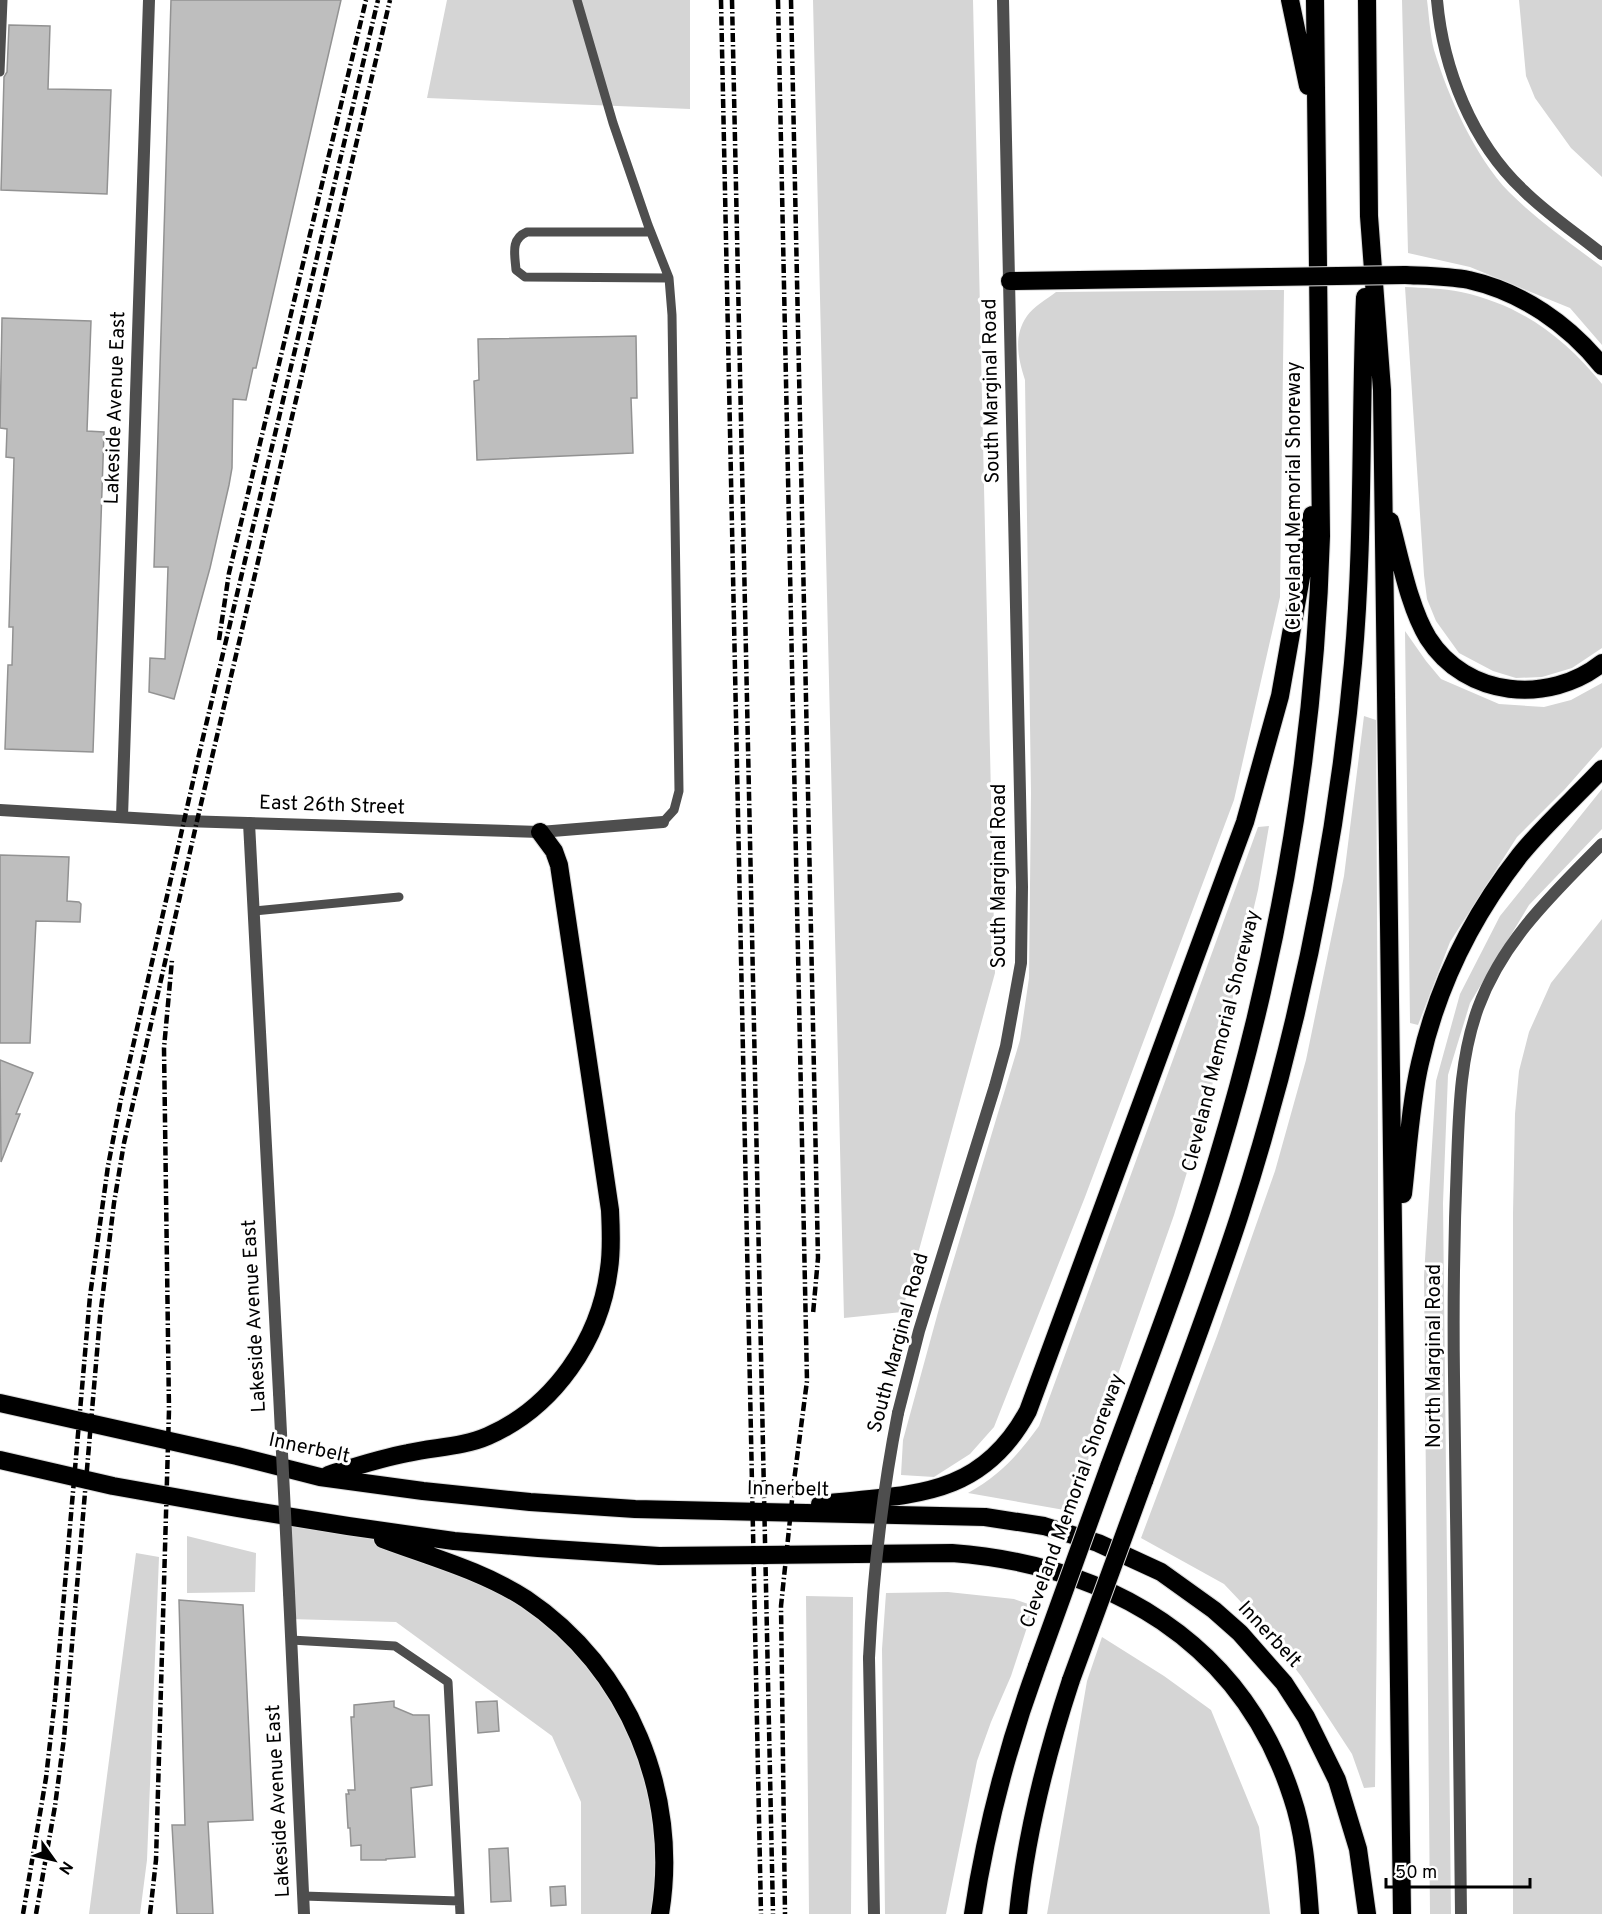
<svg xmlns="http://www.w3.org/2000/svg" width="1602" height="1914" viewBox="0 0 1602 1914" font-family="Overpass,sans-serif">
<rect width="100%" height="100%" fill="#fff"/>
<path fill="#d5d5d5" d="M447,0H690V109L427,98Z
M813,0H973L995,973L902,1312L844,1318Z
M1402,0H1427C1429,16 1430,34 1434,50C1448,96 1475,157 1509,192C1537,220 1570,243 1602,267V345L1570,308L1470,267L1408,253Z
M1519,0H1602V177L1571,148L1535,98L1526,76Z
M1405,287C1423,288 1443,288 1461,292C1521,305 1564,337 1602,384V648L1572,668L1542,677L1516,678L1493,671L1459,653L1436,621L1427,599L1424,575Z
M1284,290L1280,597L1234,800L1085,1197L994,1427L970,1454L934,1477L901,1475L903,1440L940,1305L1020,1040L1029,978L1031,793L1025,380C1018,358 1013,336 1027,316C1033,307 1047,299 1056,292Z
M1405,631L1426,661L1441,679L1499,704L1544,707L1571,700L1602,683V747L1565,789L1517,837L1450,942L1418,1025L1410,1023Z
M1364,716L1376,720C1378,1076 1380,1431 1375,1787L1364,1788L1352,1754L1301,1676L1258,1620L1224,1584L1141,1538L1217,1336L1275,1171L1306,1060L1344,876Z
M1602,789V829L1529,905L1470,1003L1448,1075L1443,1203L1451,1914H1430L1424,1276L1436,1081L1460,994L1500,916Z
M1269,826L1258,890L1208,1103L1174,1215L1070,1511L968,1493C1000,1475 1018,1455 1039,1426L1258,827Z
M1602,919V1914H1513V1213L1515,1114L1519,1071L1529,1032L1551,983Z
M285,1522L348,1526L494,1582L599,1667L654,1781L660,1914H581V1802L552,1736L396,1622L290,1619Z
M187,1536L256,1553L255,1592L187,1593Z
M136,1553L159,1557L147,1860L140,1914H89Z
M948,1592L1014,1599L1034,1606L1011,1676L991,1722L977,1761L946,1914H885L882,1649L886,1593Z
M806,1596L853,1597L851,1914H809Z
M1102,1637L1164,1676L1211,1710L1259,1827L1270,1914H1047L1087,1681Z"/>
<path fill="#bebebe" stroke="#929292" stroke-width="1.5" d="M171,0H341L256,368H253L246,400L233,399L232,468L229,485L210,568L174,699L149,692L150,658L165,659L168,567H154Z
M9,25L50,26L48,89L111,90L107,194L1,190L4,77L7,72Z
M2,318L91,321L87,431L104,432L93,752L5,749L8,665H12L13,627H9L14,458L6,457L7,429L0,428Z
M636,336L637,398H631L633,453L477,460L474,381L479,380L478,339Z
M0,855L69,857L67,901L79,902L81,904L80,922L36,921L30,1043H0Z
M0,1060L33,1073L16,1114H20L1,1162Z
M179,1600L243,1605L253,1820L208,1822L213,1914H177L172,1825H185Z
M394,1701V1707L413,1715H429L432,1785L411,1788L415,1857L386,1859V1860H361V1845L351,1846L350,1828H348L346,1794H349L348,1790H355L351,1717H354V1705Z
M497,1701L499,1731L478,1733L476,1702Z
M508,1848L511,1901L491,1902L489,1849Z
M565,1886L566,1905L551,1906L550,1887Z"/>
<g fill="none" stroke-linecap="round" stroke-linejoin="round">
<g stroke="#dbdbdb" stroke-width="20">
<path id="motorway" d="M1290,0L1308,86
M1367,0L1369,216L1382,390L1402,1914
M1405,275C1426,276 1448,276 1469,280C1522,292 1568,324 1602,366
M1010,281L1269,277
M1390,521C1400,557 1409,607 1428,638C1466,698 1549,705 1602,663
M1403,1194C1408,1151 1410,1106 1420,1063C1437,987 1472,916 1520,855C1545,824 1575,798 1602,769
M0,1403L237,1456L320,1477L423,1491L530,1502L635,1509L985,1517L1044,1526L1098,1543L1161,1572L1214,1610L1240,1633L1284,1683L1306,1717L1337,1780L1358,1849L1367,1914
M0,1460L113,1486L237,1508L348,1526L454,1541L538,1548L659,1556L952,1553C1109,1565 1242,1642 1292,1797C1305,1835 1307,1875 1310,1914
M1109,1467C1147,1364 1187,1262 1218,1157C1279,955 1315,746 1321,536L1315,0
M328,1475C354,1467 381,1458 408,1453C434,1447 463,1447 488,1436C554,1407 600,1340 609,1269C612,1250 611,1230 610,1210L559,865L554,851L540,832
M1144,1481C1176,1393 1210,1306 1239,1217C1297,1037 1336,851 1353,663C1364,542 1360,419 1365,297
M820,1504C909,1494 980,1500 1028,1411L1245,822L1280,696L1312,515
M383,1539C431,1557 483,1571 526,1599C629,1668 680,1794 660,1914
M973,1914C986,1828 1007,1748 1037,1666
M1018,1914C1026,1833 1046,1756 1071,1680"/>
</g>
<path stroke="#4e4e4e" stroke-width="9" d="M577,0L613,123L648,225L669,278L672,315L679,791L674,810L663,822
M0,72L3,0
M650,232H527C510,239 515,255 516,270L525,277L669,278
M254,911L399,897
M291,1640L395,1646L448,1682L460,1914
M303,1896L459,1901"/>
<path stroke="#4e4e4e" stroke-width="12" d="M1437,0C1443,69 1472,142 1523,190C1547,214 1576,233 1602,254
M249,823L279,1393
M540,832L663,822
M289,1593L304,1914
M1461,1914C1459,1735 1457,1555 1454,1376C1453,1304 1454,1234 1457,1162C1459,1110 1460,1058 1478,1008C1503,940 1553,894 1602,844"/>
<path stroke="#4e4e4e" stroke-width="12" d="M0,810L184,821L540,832
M122,817L149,0
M898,1413L919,1331L995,1086L1006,1046L1021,963L1022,887L1003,0
M869,1658L874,1914"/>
<use href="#motorway" stroke="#000" stroke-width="18"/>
<path stroke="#000" stroke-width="4.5" stroke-dasharray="9 3 1.5 3" stroke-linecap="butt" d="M721,0L761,1914
M732,0L773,1914
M778,0L807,1381L794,1481L781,1606L785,1914
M791,0L818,1258L813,1314
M219,640L229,573L366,0
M23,1914L46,1778L55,1699L90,1296L108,1166L121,1099L201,746L378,0
M36,1914L55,1806L64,1738L100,1317L114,1203L124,1143L197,821L390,0
M150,1914L156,1860L169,1410L164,1048L172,960"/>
<g stroke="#dbdbdb" stroke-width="20" stroke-linecap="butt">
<path id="motorway-bridge" d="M1269,277L1405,275
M1037,1666L1109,1467
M1071,1680L1144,1481"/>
</g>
<path stroke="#4e4e4e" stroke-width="12" d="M279,1393L289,1593"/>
<path stroke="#4e4e4e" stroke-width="12" d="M869,1658C873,1575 882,1494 898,1413"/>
<use href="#motorway-bridge" stroke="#000" stroke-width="18"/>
</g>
<g text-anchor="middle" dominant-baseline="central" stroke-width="6" stroke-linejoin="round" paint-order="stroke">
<g font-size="20" fill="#000" stroke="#fff">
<text transform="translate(992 391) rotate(-91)">South Marginal Road</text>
<text transform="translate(116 408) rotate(-88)">Lakeside Avenue East</text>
<text transform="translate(1295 496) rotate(-90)">Cleveland Memorial Shoreway</text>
<text transform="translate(332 806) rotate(2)">East 26th Street</text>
<text transform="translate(1000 876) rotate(-90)">South Marginal Road</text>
<text transform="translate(1222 1041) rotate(-76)">Cleveland Memorial Shoreway</text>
<text transform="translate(255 1316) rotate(-93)">Lakeside Avenue East</text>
<text transform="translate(899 1343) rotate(-75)">South Marginal Road</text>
<text transform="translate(1435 1356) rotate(-90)">North Marginal Road</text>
<text transform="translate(309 1449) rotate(12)">Innerbelt</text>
<text transform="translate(788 1490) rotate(1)">Innerbelt</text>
<text transform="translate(1073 1501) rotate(-70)">Cleveland Memorial Shoreway</text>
<text transform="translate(1269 1635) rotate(47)">Innerbelt</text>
<text transform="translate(279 1801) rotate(-93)">Lakeside Avenue East</text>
</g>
</g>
<g transform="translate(54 1860) rotate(124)" stroke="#ffffff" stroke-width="4.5" paint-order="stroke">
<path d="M0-4.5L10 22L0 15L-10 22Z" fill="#000000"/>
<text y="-9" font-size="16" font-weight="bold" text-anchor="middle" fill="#000000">N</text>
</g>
<path d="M1386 1878v9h144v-9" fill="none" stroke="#000000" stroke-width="3"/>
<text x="1395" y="1878" font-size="18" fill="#000000" stroke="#ffffff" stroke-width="4.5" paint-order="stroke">50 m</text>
</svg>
